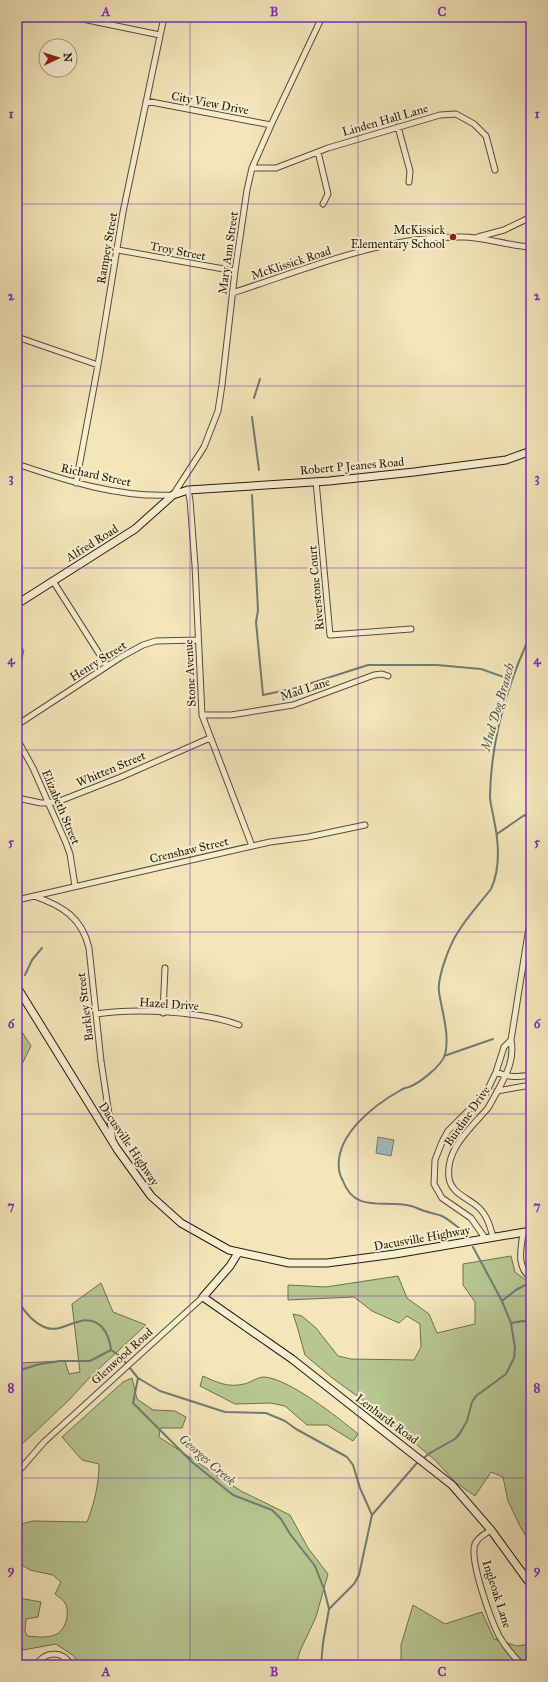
<svg xmlns="http://www.w3.org/2000/svg" width="548" height="1682" viewBox="0 0 548 1682" font-family="'IM FELL Great Primer',serif">
<rect width="100%" height="100%" fill="#f3e6ba"/>
<filter id="stains"><feTurbulence type="fractalNoise" baseFrequency=".005" numOctaves="4"/><feColorMatrix values="0 0 0 0 .2 0 0 0 0 .09 0 0 0 0 .02 0 0 0 .5 -.17"/></filter>
<radialGradient id="worn" r=".72"><stop offset=".6" stop-color="#630" stop-opacity="0"/><stop offset="1" stop-color="#630" stop-opacity=".3"/></radialGradient>
<path fill="#b7c692" stroke="#6e704e" d="M17,1024L31,1046L17,1074Z
M511,1256L515,1272L531,1284V1545L520,1526L508,1501L503,1477L491,1472L475,1496L455,1482L435,1460L368,1404L331,1377L305,1355L297,1326L293,1314L302,1316L316,1328L338,1356L351,1359L414,1360L421,1347L420,1324L407,1316L399,1323L372,1311L354,1297L288,1300V1285L326,1287L398,1276L407,1298L429,1314L437,1333L475,1324V1302L463,1285V1264Z
M101,1283L113,1312L146,1325L91,1376L69,1400L17,1449V1363L65,1361L69,1374L80,1372L72,1304Z
M203,1376C216,1382 228,1388 244,1384C250,1383 257,1377 264,1377C288,1378 339,1418 358,1434L353,1441L327,1425H307L285,1406L271,1403L235,1404L200,1386Z
M132,1378L137,1399L153,1410L175,1411L186,1417L182,1428H160L159,1437L241,1491L290,1515L308,1548L328,1574L316,1617L300,1651L296,1665H79L74,1656L56,1644L23,1650L17,1647V1600L19,1598L41,1602L38,1617L26,1619L25,1631L27,1636C37,1637 46,1638 55,1635C65,1631 70,1615 66,1605C64,1600 59,1597 55,1594L61,1582L53,1575L30,1570L17,1562V1525L33,1521L87,1522C94,1504 99,1484 99,1464L82,1460L62,1437L123,1382Z
M413,1605L445,1624L482,1612L494,1639L517,1646L531,1644V1665H401V1645Z"/>
<path fill="#a2bcbc" stroke="#707b75" d="M17,644L24,650L22,659L17,664Z
M378,1137L394,1140L391,1156L376,1153Z"/>
<g fill="none" stroke-linecap="round" stroke-linejoin="round">
<path stroke="#707b75" stroke-width="2" d="M254,398L260,379
M252,417L259,470
M252,495L258,610L256,622L263,695L296,688L368,665H437L481,669L512,680
M497,834L523,816L531,813
M25,975L32,960L42,948
M444,1056L493,1039
M464,1232C457,1227 450,1220 442,1216C437,1214 430,1213 425,1211C420,1210 416,1207 411,1206C385,1199 355,1214 343,1181C341,1177 339,1173 339,1169C335,1135 374,1105 401,1090C403,1088 406,1088 409,1087C420,1083 441,1066 445,1055C450,1035 442,1012 439,992C437,977 450,944 458,932C467,917 480,903 491,889C501,867 499,843 494,820C493,812 490,804 490,796C491,739 507,685 531,634
M17,1301C25,1311 32,1322 44,1327C64,1336 82,1308 102,1327C108,1334 110,1341 111,1350
M502,1301L516,1290L527,1284
M511,1323L523,1321L531,1322
M111,1350L120,1356L138,1378L160,1391L225,1412L266,1413L285,1421L296,1429L347,1457L353,1465L360,1488L372,1515
M17,1371L40,1364L60,1361H90L111,1350
M138,1378L133,1403L192,1462L233,1495L272,1510L281,1519L290,1534L315,1566L324,1589L329,1609L323,1643L321,1665
M329,1609L354,1584L359,1575L372,1515L416,1464L430,1453L455,1439L460,1433L467,1421L472,1402L476,1396L506,1374L514,1358L515,1348L511,1323L502,1301L473,1247"/>
<g stroke="#584c36" stroke-width="7">
<path id="street" d="M73,17L160,35
M146,101L271,125
M398,127L410,171L409,182
M318,152L328,194L323,204
M252,168H276L328,148L440,115L456,114L474,124L486,136L495,170
M478,237L504,230L531,217
M118,250L235,271
M232,293C307,269 382,236 462,237C485,237 508,246 531,247
M17,337L98,365
M17,464C67,481 120,498 173,495L204,447L218,411L222,385L235,271L247,190L252,168L271,125L322,17
M316,481L330,635L411,629
M76,483L98,365L123,212L164,17
M188,490L190,500L195,565L202,715L252,846
M53,581L107,666
M202,715H231L293,705L374,675L382,674L388,676
M17,725L121,657L143,645L156,641L198,640
M17,739L33,768L66,843L70,854L75,886
M17,798L41,803L57,802L121,777L210,738
M34,896C63,906 82,918 89,948L101,1061L113,1141
M17,900L270,842L308,837L365,825
M163,1013L165,968
M96,1014C136,1008 201,1011 239,1025
M496,1072C509,1078 517,1077 531,1075
M497,1091L531,1085
M523,1233C521,1249 516,1267 531,1278
M493,1237C490,1226 487,1215 478,1207C468,1198 451,1193 449,1178C445,1149 471,1128 488,1108C491,1103 494,1097 497,1092C506,1075 515,1060 511,1040L531,915
M485,1238L471,1218L442,1198L434,1184L435,1160L442,1142L448,1131L486,1093L496,1072L504,1047L511,1040
M17,1473L44,1442L203,1297
M491,1530C485,1534 478,1537 475,1544C469,1560 491,1620 499,1636C505,1646 514,1657 522,1665
M36,1665C45,1651 62,1650 71,1665"/>
</g>
<g stroke="#25190a" stroke-width="9">
<path id="secondary" d="M17,604L135,529L173,495L188,490L329,481L414,472L506,460L531,451
M17,987L117,1149L151,1196L181,1223L229,1250L289,1263H327L395,1254L531,1231
M238,1253L230,1266L203,1297L292,1359L452,1485L491,1530L531,1585"/>
</g>
<use href="#street" stroke="#f7efd2" stroke-width="5"/>
<use href="#secondary" stroke="#f7efd2" stroke-width="7"/>
</g>
<path fill="none" stroke="#7b2cbf" stroke-width="1" stroke-opacity="0.55" d="M190,17V1665M358,17V1665M17,204H531M17,386H531M17,568H531M17,750H531M17,932H531M17,1114H531M17,1296H531M17,1478H531"/>
<circle fill="#8f2418" stroke="#f7efd2" stroke-width="1.5" cx="453" cy="237" r="4"/>
<g text-anchor="middle" dominant-baseline="central" stroke-width="4" stroke-linejoin="round" paint-order="stroke">
<g font-size="12" fill="#25190a" stroke="#f7efd2">
<text transform="translate(210 103) rotate(11)">City View Drive</text>
<text transform="translate(385 120) rotate(-16)">Linden Hall Lane</text>
<text transform="translate(107 248) rotate(-80)">Rampey Street</text>
<text transform="translate(178 251) rotate(11)">Troy Street</text>
<text transform="translate(228 253) rotate(-82)">Mary Ann Street</text>
<text transform="translate(291 263) rotate(-18)">McKlissick Road</text>
<text transform="translate(352 466) rotate(-5)">Robert P Jeanes Road</text>
<text transform="translate(96 475) rotate(12)">Richard Street</text>
<text transform="translate(92 543) rotate(-32)">Alfred Road</text>
<text transform="translate(316 588) rotate(-95)">Riverstone Court</text>
<text transform="translate(98 661) rotate(-32)">Henry Street</text>
<text transform="translate(190 673) rotate(-93)">Stone Avenue</text>
<text transform="translate(305 689) rotate(-18)">Mad Lane</text>
<text transform="translate(111 769) rotate(-23)">Whitten Street</text>
<text transform="translate(61 807) rotate(67)">Elizabeth Street</text>
<text transform="translate(189 850) rotate(-13)">Crenshaw Street</text>
<text transform="translate(169 1004) rotate(4)">Hazel Drive</text>
<text transform="translate(85 1007) rotate(-97)">Barkley Street</text>
<text transform="translate(467 1116) rotate(-55)">Burdine Drive</text>
<text transform="translate(129 1144) rotate(56)">Dacusville Highway</text>
<text transform="translate(422 1238) rotate(-10)">Dacusville Highway</text>
<text transform="translate(122 1356) rotate(-42)">Glenwood Road</text>
<text transform="translate(387 1419) rotate(37)">Lenhardt Road</text>
<text transform="translate(497 1594) rotate(72)">Ingleoak Lane</text>
</g>
<g font-size="12" fill="#25190a" stroke="#f7efd2" text-anchor="end">
<text x="445" y="230">McKissick<tspan x="445" dy="14">Elementary School</tspan></text>
</g>
<g font-size="13" font-style="italic" fill="#515248" stroke="#f7efd2">
<text transform="translate(498 707) rotate(-74)">Mud Dog Branch</text>
<text transform="translate(207 1460) rotate(41)">Georges Creek</text>
</g>
</g>
<rect width="548" height="1682" fill="none" stroke="#f3e6ba" stroke-width="44"/>
<g transform="translate(58 58) rotate(86)"><circle r="19" fill="#f7efd2" stroke="#a39982"/>
<path d="M0-3L7 15L0 10L-7 15Z" fill="#8f2418"/>
<text y="-6" font-size="11" font-weight="bold" text-anchor="middle" fill="#25190a">N</text>
</g>
<rect x="22" y="22" width="504" height="1638" fill="none" stroke="#7b2cbf" stroke-width="1.5"/>
<g font-size="13" text-anchor="middle" font-weight="bold" fill="#7b2cbf">
<text x="106" y="16">A</text>
<text x="274" y="16">B</text>
<text x="442" y="16">C</text>
<text x="11" y="118">1</text>
<text x="537" y="118">1</text>
<text x="11" y="300">2</text>
<text x="537" y="300">2</text>
<text x="11" y="482">3</text>
<text x="537" y="482">3</text>
<text x="11" y="664">4</text>
<text x="537" y="664">4</text>
<text x="11" y="846">5</text>
<text x="537" y="846">5</text>
<text x="11" y="1028">6</text>
<text x="537" y="1028">6</text>
<text x="11" y="1210">7</text>
<text x="537" y="1210">7</text>
<text x="11" y="1392">8</text>
<text x="537" y="1392">8</text>
<text x="11" y="1574">9</text>
<text x="537" y="1574">9</text>
<text x="106" y="1676">A</text>
<text x="274" y="1676">B</text>
<text x="442" y="1676">C</text>
</g>
<rect width="100%" height="100%" filter="url(#stains)"/>
<rect width="100%" height="100%" fill="url(#worn)"/>
</svg>
